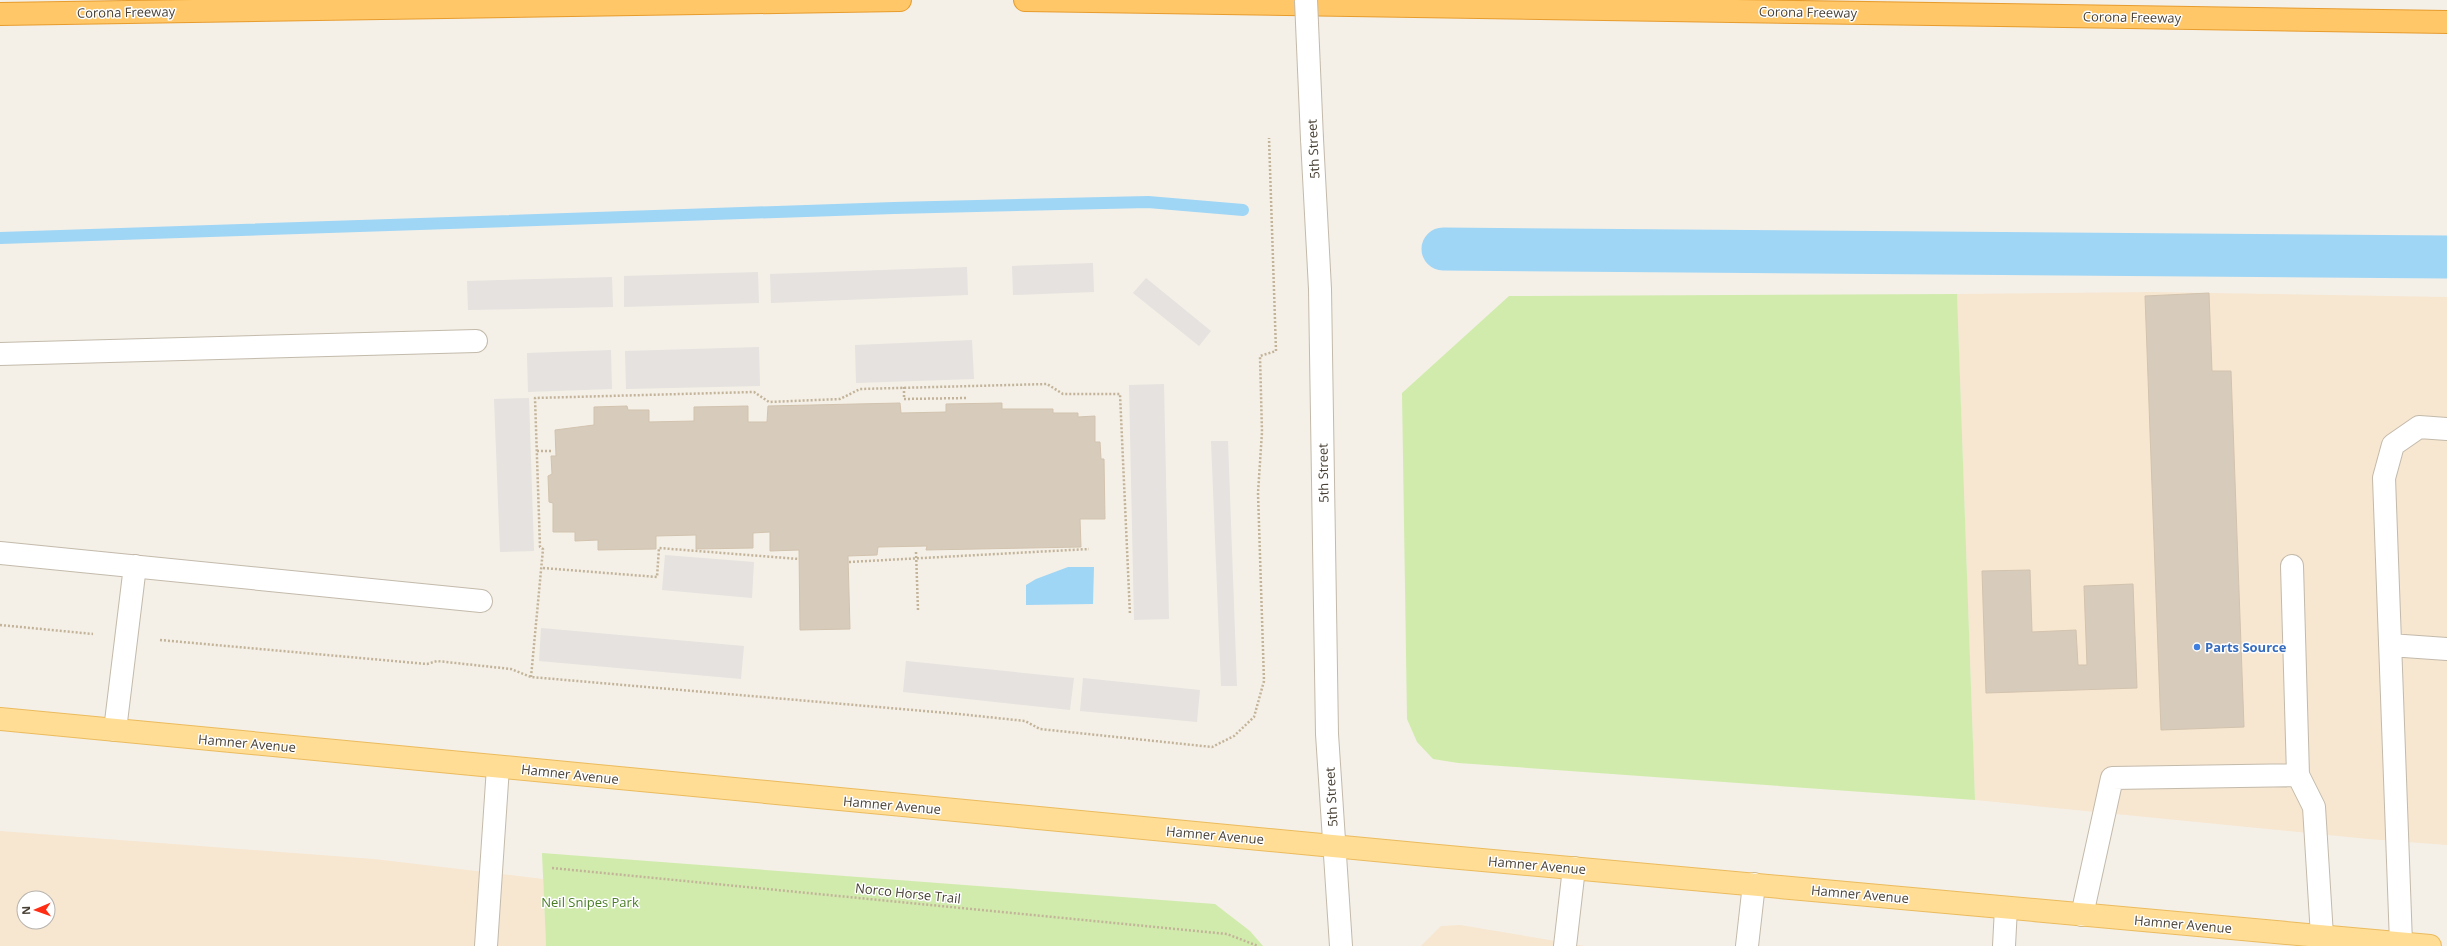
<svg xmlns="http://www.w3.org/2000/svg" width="2447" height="946" viewBox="0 0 2447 946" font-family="'Open Sans',sans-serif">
<rect width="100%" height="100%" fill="#f4f0e7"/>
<path fill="#f7e6d0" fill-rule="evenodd" d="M2151,292L2447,297V845L2368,839L1975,800L1957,294Z
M0,831L374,859L543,879L546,946H0ZM24,898H48V922H24Z
M1460,925L1585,946H1421L1441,926Z"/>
<path fill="#d1ebad" d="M1957,294L1975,800L1458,763L1433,759L1417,742L1407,719L1402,393L1509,296Z
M542,853L1215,904L1250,931L1263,946H546Z"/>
<path fill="#e5e2df" d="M1093,263L1094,292L1013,295L1012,266Z
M967,267L968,295L771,303L770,274Z
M758,272L759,303L624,307V276Z
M612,277L613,307L468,310L467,281Z
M1146,278L1211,331L1199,346L1133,293Z
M972,340L974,379L856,383L855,345Z
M759,347L760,386L626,389L625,351Z
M611,350L612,389L528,392L527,353Z
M1164,384L1169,619L1134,620L1129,385Z
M529,398L534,551L500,552L494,399Z
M1211,441H1228L1237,686H1221Z
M665,555L754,562L752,598L662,590Z
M541,628L744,646L741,679L539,661Z
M906,661L1074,678L1070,710L903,692Z
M1083,678L1200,690L1197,722L1080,711Z"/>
<path fill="#9fd5f5" d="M1068,567H1094L1093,604L1026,605V585L1036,579Z"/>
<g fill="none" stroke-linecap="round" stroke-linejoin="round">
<path stroke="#9fd5f5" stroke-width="12" d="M0,238L894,208L1148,202L1243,210"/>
<path stroke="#9fd5f5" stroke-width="43" d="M1443,249L2447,257"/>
</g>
<path fill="#d7cbbb" stroke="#d2c3ae" d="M2209,293L2212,371H2231L2244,727L2161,730L2145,296Z
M900,403L901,413L946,412V404L1002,403V409H1053V413H1078V417L1095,416V442H1100L1101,459H1104L1105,519H1080L1081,547L926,550L927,546L878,547L877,555L848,556L850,629L800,630L799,550L770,551V532L753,533V548L696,549V535L656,536V549L598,550V540L575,541V532H553V503L549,502L548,476L552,474L551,456H556L555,430L594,425V407L627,406L628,410H649V422L694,421V407L748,406V422H767L768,406Z
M2030,570L2032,632L2076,630L2078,665H2087L2084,586L2133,584L2137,688L1986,693L1982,571Z"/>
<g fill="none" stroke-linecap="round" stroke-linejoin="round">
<g stroke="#c3baab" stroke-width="24">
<path id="minor" d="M1312,139L1320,289L1327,734L1341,946
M0,354L476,341
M0,553L481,601
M2292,566L2298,775
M2390,645L2447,649
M115,730L135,566
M2082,915L2112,778L2298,775L2314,807L2322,936
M2401,943L2384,478L2393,445L2419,427L2447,429
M486,946L498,767
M1565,946L1574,868
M1747,946L1754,884
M2004,946L2006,908"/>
</g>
<g stroke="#ebbb5e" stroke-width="24">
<path id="major" d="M0,719L1427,855L2430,946"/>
</g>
<g stroke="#e79c2e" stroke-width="24">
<path id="highway" d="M1025,0L2447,22
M0,14L900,0"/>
</g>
<path stroke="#c3b399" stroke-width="2.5" stroke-dasharray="2 2" stroke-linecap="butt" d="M904,387V399L966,398
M537,451H551
M916,552L918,610
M849,562L1089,549
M543,568L657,577L659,548L799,559
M0,625L93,634
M160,640L427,664L437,661L511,669L531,677L959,714L1025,721L1040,729L1212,747L1234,736L1254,717L1264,681L1258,493L1262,432L1260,356L1276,351L1269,138
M531,677L543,549L540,547L535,398L754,392L769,402L840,399L860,389L1047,384L1063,394H1120L1130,615
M552,868L1227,934L1258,946"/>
<use href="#minor" stroke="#fff" stroke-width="22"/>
<use href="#major" stroke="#ffdd95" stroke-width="22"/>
<use href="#highway" stroke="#ffc767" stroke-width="22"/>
<g stroke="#c3baab" stroke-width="24" stroke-linecap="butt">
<path id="minor-bridge" d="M1306,0L1312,139"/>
</g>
<use href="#minor-bridge" stroke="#fff" stroke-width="22"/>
</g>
<circle fill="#3f7fe0" stroke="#fff" stroke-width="1.5" cx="2197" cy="647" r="4"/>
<g text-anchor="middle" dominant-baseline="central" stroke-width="3" stroke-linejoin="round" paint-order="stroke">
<g font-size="13" fill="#484035" stroke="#fff">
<text transform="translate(126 12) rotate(-1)">Corona Freeway</text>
<text transform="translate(1808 12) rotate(1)">Corona Freeway</text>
<text transform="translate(2132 17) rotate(1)">Corona Freeway</text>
<text transform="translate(1313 149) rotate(-93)">5th Street</text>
<text transform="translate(1323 473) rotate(-91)">5th Street</text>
<text transform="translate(247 743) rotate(5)">Hamner Avenue</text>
<text transform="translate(570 774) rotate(6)">Hamner Avenue</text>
<text transform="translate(1331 797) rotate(-93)">5th Street</text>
<text transform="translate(892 805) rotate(5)">Hamner Avenue</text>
<text transform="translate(1215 835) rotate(5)">Hamner Avenue</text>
<text transform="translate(1537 865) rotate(5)">Hamner Avenue</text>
<text transform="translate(908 893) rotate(6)">Norco Horse Trail</text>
<text transform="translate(1860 894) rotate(5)">Hamner Avenue</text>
<text transform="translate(2183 924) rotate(5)">Hamner Avenue</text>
</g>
<g font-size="13" font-weight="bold" fill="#366cbe" stroke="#fff" text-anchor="start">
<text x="2205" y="647">Parts Source</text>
</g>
<g font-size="13" fill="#497d25" stroke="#fff">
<text x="590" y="902">Neil Snipes Park</text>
</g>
</g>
<g transform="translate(36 910) rotate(268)"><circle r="19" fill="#ffffff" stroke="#b6b3ae"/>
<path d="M0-3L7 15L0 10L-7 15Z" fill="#ff2d13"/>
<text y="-6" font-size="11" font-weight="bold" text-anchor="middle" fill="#484035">N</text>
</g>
</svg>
